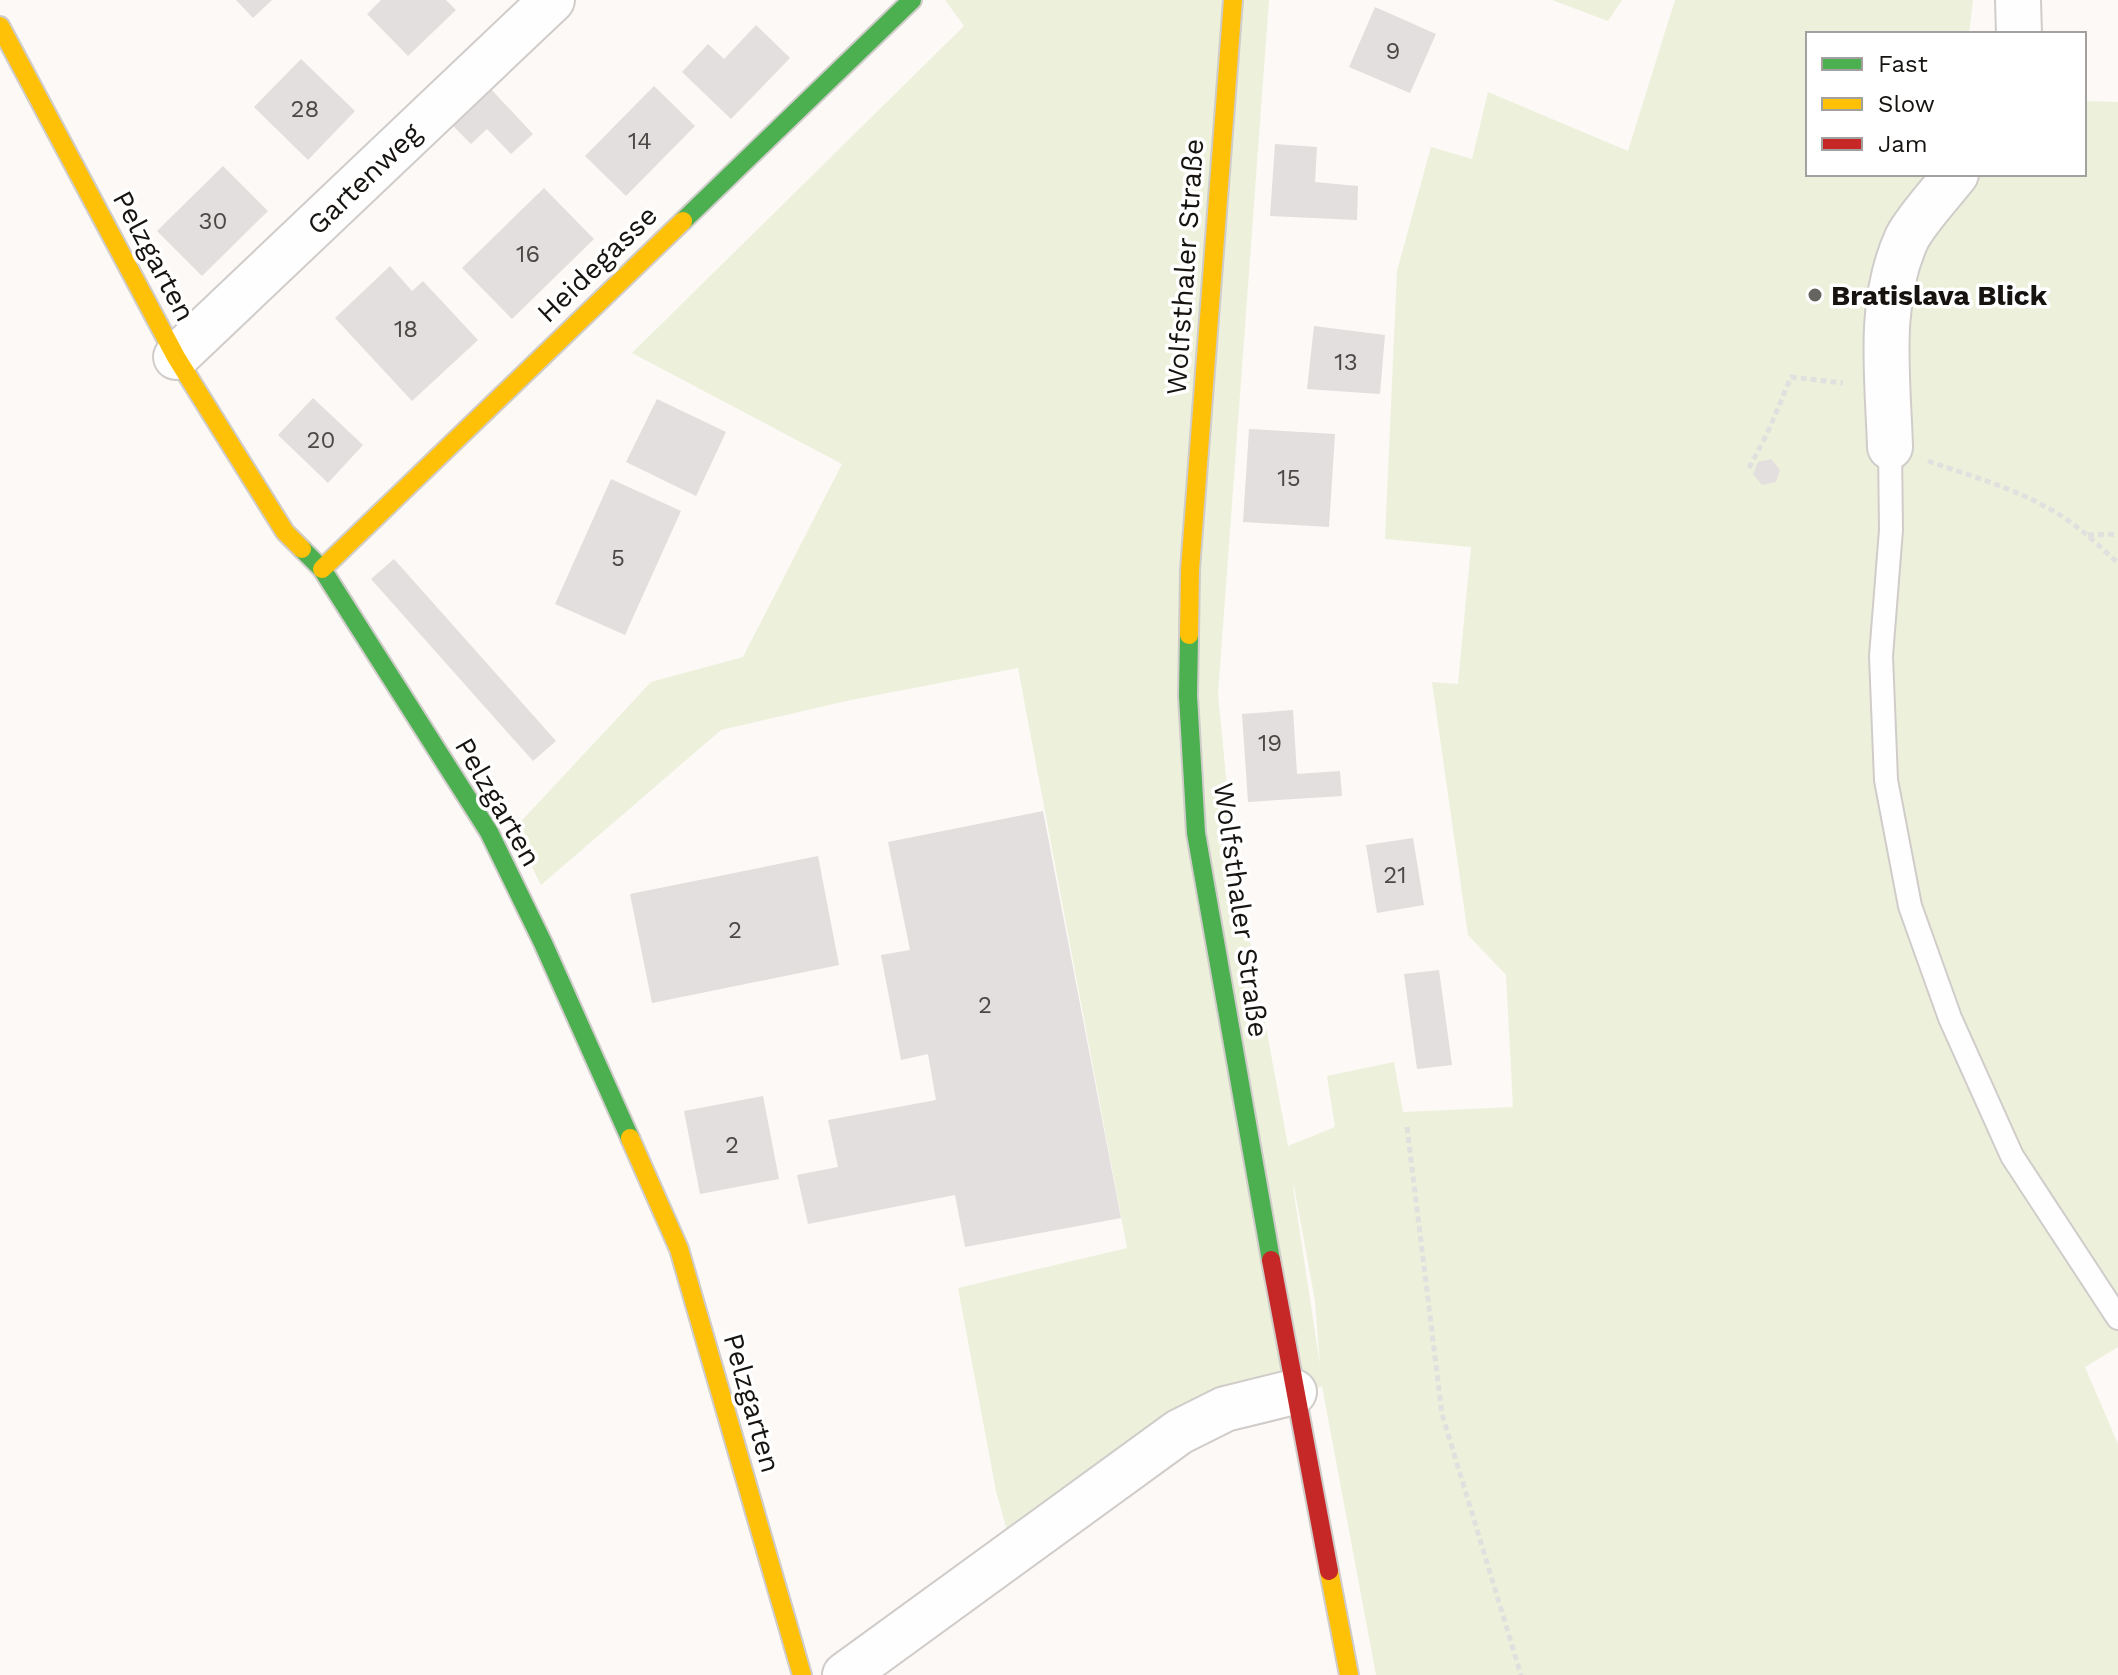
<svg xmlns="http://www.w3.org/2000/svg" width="2118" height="1675" viewBox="0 0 2118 1675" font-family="'Work Sans',sans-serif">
<rect width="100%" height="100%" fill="#fcf9f6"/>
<path fill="#edf1db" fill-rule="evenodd" d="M945,0H1269L1218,694L1233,849L1288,1146L1335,1127L1327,1076L1394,1062L1403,1112L1513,1107L1506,975L1468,935L1432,682L1458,684L1471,547L1385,539L1397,271L1431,147L1472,159L1488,92L1628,151L1675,0H1973L1969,34H1808V174H2084V101L2118,102V1347L2085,1367L2118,1444V1675H1376L1322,1386L1183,1450L1019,1574L996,1491L958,1288L1127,1248L1018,668L851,700L721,730L541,885L513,830L651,682L743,657L842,464L632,353L964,26ZM1294,1186L1315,1301L1320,1365L1293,1187Z
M1552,0H1622L1608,21Z"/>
<path fill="#e2dfde" d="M236,0H272L253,18Z
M381,0H446L456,10L408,56L367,14Z
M1375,7L1436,34L1410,93L1349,67Z
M756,25L790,58L731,119L682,72L708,44L724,59Z
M301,59L355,111L308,160L254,107Z
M654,86L695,126L626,196L585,156Z
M489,87L533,134L511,154L487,129L471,144L450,123Z
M1275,144L1317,147L1315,182L1358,186L1357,220L1270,216Z
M223,166L268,211L202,276L157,231Z
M544,188L594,239L512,319L462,268Z
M390,266L412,291L423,281L478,340L412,401L335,318Z
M1314,326L1385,335L1380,394L1307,389Z
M313,398L363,445L328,483L278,435Z
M657,399L726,432L696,496L626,462Z
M1249,429L1335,434L1329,527L1243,522Z
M1771,459L1780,470L1776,482L1762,485L1753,474L1758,462Z
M611,479L681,511L625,635L555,604Z
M394,559L556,741L533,761L371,579Z
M1293,710L1297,774L1340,771L1342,796L1248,802L1242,714Z
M1043,811L1121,1218L965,1247L955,1195L808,1224L797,1175L838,1167L828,1120L936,1100L928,1054L901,1060L881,955L910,950L888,842Z
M1413,838L1424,905L1377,913L1366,845Z
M818,856L839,965L652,1003L630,894Z
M1439,970L1452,1065L1417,1069L1404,974Z
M763,1096L779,1179L700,1194L684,1111Z"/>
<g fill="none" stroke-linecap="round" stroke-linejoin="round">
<g stroke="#d0ccca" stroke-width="26">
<path id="lane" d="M1890,447L1891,530L1881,656L1886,780L1910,906L1950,1018L2012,1156L2118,1318"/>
</g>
<g stroke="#d0ccca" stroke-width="48">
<path id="street" d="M2018,0L2019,34
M176,357L552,0
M1890,447C1888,378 1877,303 1907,238C1916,220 1942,192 1956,174
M845,1675L1179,1432L1225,1409L1294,1392"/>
</g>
<g stroke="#d0ccca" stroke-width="22">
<path id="fast" d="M683,221L912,0
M302,549L322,569L489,832L543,943L630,1138
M1189,635L1188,696L1196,833L1271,1260"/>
</g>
<g stroke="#d0ccca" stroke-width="22">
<path id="slow" d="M0,26L176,357L285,532L302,549
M322,569L683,221
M1189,635L1190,570L1233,0
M630,1138L679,1249L802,1675
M1329,1571L1349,1675"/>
</g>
<g stroke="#d0ccca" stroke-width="22">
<path id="jam" d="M1271,1260L1329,1571"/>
</g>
<path stroke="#e1e0df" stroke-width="5" stroke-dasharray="6 4" stroke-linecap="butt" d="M1928,461C1971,476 2017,489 2055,512C2079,526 2098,545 2118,563
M1749,468L1767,434L1791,377L1843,383
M2088,535L2118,534
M1407,1127L1442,1414L1521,1675"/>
<use href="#lane" stroke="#fffefe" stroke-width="22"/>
<use href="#street" stroke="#fffefe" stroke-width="44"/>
<use href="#fast" stroke="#4caf50" stroke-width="18"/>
<use href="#slow" stroke="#ffc107" stroke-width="18"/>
<use href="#jam" stroke="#c62828" stroke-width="18"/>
</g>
<circle fill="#666460" stroke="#fff" stroke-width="3" cx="1815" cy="295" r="8"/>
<g text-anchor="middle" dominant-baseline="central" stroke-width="7" stroke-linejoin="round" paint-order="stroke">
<g font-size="24" fill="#4b4846">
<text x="1393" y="51">9</text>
<text x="305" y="109">28</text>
<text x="640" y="141">14</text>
<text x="213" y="221">30</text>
<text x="528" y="254">16</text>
<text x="406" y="329">18</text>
<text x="1346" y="362">13</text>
<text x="321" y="440">20</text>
<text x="1289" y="478">15</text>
<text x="618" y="558">5</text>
<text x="1270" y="743">19</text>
<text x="1395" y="875">21</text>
<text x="735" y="930">2</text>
<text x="985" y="1005">2</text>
<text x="732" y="1145">2</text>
</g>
<g font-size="28" fill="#161310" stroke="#fff">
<text transform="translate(364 179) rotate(-44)">Gartenweg</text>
<text transform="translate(154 256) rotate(62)">Pelzgarten</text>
<text transform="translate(597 264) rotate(-44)">Heidegasse</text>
<text transform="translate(1185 267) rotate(-86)">Wolfsthaler Straße</text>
<text transform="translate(498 802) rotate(60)">Pelzgarten</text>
<text transform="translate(1241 910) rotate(82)">Wolfsthaler Straße</text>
<text transform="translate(752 1403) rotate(74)">Pelzgarten</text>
</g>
<g font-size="28" font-weight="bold" fill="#161310" stroke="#fff" text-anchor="start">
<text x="1831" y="295">Bratislava Blick</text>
</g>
</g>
<rect x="1806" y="32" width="280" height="144" fill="#ffffff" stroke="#a2a19f" stroke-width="2"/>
<rect x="1822" y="58" width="40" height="12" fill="#4caf50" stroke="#a2a19f" stroke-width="2"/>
<text x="1878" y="72" font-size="24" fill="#161310">Fast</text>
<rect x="1822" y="98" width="40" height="12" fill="#ffc107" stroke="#a2a19f" stroke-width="2"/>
<text x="1878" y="112" font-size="24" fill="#161310">Slow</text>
<rect x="1822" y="138" width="40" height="12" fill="#c62828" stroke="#a2a19f" stroke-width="2"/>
<text x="1878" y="152" font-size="24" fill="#161310">Jam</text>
</svg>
